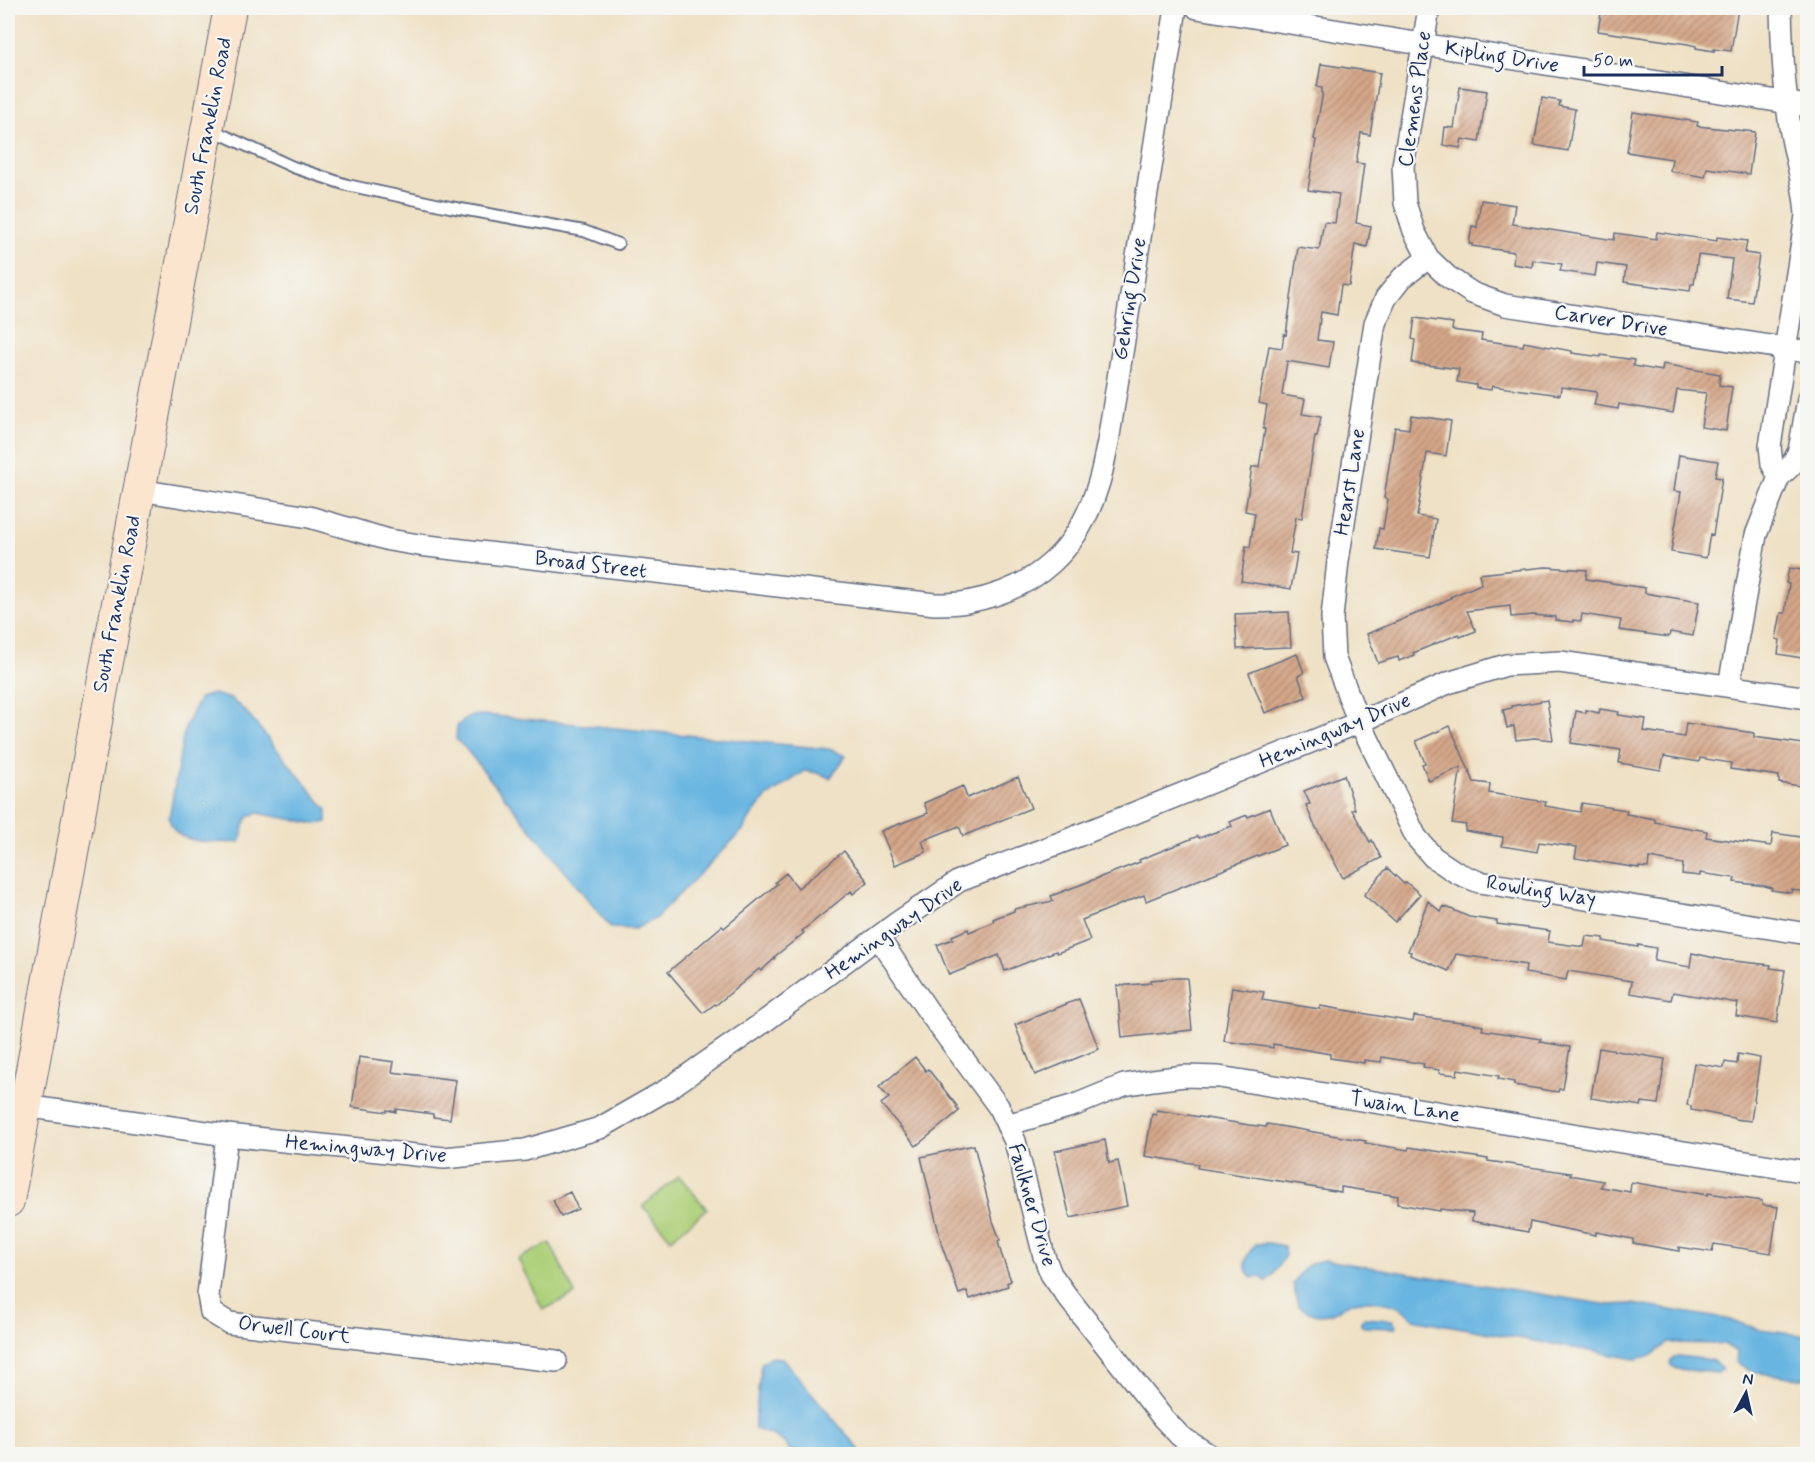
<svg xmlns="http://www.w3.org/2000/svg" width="1815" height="1462" viewBox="0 0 1815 1462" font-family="Mynerve,sans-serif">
<defs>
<pattern id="building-hatch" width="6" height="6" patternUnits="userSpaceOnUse" patternTransform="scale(1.5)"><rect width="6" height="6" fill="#d5a789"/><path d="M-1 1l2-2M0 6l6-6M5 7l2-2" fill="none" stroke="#ac8873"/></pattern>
</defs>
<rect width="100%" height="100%" fill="#f6f6f2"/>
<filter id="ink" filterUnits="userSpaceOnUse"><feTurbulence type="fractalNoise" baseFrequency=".0167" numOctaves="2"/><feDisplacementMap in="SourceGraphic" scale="12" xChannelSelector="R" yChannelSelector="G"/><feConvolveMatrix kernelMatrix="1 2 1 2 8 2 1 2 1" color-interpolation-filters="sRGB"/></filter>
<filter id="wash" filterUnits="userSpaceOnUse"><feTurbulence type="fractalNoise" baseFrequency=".008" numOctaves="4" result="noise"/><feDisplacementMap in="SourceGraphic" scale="24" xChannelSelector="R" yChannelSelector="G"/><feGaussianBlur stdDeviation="1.35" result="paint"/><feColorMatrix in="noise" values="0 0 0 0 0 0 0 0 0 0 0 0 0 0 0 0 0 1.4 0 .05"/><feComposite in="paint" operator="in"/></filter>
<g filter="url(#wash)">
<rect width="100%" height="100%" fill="#efe1c5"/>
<path fill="#add079" stroke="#64806c" stroke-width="1.5" d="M679,1176L707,1209L671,1239L643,1206Z
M550,1243L575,1294L543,1310L518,1259Z"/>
<path fill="#67b5e1" stroke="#4172a0" stroke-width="1.5" d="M213,694L231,699L246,712L327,810V822L316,824L258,813L248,817L244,826L240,842C223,843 187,844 175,831C172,828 171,823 169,819L184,731L192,712L200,698Z
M483,715L829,749L846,756L830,778L818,773L805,771L766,798L752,815L743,830L655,919L634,929L611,928L465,748L456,739L457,726L469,716Z
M1268,1243L1284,1246L1285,1255L1273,1275L1266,1281L1259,1276L1252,1278C1240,1266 1246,1255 1256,1244Z
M1325,1260L1609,1305L1633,1304L1732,1320L1760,1330L1807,1336V1379L1752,1372L1736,1362L1737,1352L1724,1344L1668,1343L1652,1355L1635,1359L1413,1319C1404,1303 1364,1296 1349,1304C1337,1309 1334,1315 1319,1315C1312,1315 1304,1309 1298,1306L1293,1284C1302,1269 1308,1262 1325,1260Z
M1365,1318L1392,1320L1396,1325L1395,1328L1366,1327L1361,1324V1321Z
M1677,1356L1712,1360L1722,1369L1718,1373L1677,1369L1670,1365L1672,1359Z
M769,1357L782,1358L863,1454H792C784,1438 771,1434 754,1429L761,1364Z"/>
<g id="blocks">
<path fill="url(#building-hatch)" d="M1606,8H1738L1731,51L1714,49V51L1696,48V46L1688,44L1598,31L1601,13L1605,14Z
M1321,64L1380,73L1370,135L1361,133L1356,163L1364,164L1356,223L1371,226L1367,247L1355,244L1349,286L1341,285L1337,315L1321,312L1317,340L1333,342L1329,368L1287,361L1282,395L1305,399L1302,414L1321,417L1317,437H1315L1302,518L1296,517L1290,553L1297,554L1291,589L1241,581L1246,546L1250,547L1255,513L1245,511L1252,467H1259L1265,429H1263L1267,405L1259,403L1269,346L1282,348L1284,334L1286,335L1298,247L1319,250L1324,222L1335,223L1339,194L1308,190L1316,140L1314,139L1322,98V88L1317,87Z
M1460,87L1487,91L1479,142L1462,139L1460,148L1443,145L1445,127L1454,128Z
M1542,98L1560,101L1559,106L1575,109L1568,151L1534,145Z
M1633,112L1698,122L1697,126L1755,132L1749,174L1707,168L1705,177L1670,171L1672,159L1627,152Z
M1481,200L1515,205L1512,224L1614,240L1615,233L1656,239L1657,232L1717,241V237L1747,241L1745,253L1759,255L1752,302L1727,299L1732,259L1698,255L1694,284H1691L1690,291L1624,282L1626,267L1597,263L1595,276L1560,271L1562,264L1533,260L1532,267L1513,264L1514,252L1472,246V244H1469L1472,226L1477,227Z
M1415,318L1453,323L1452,330L1482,334L1481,340L1523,346L1524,342L1572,351V353L1601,357V355L1634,360L1633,366L1662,371L1663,364L1720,374L1719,385L1732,387L1726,431L1701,427L1706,393L1677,390L1673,413L1619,404L1618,409L1594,405L1597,392L1561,387L1560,395L1492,386L1491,390L1476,388V385L1457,382L1459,369L1412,363L1415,340L1412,339Z
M1411,415L1451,421L1446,456L1427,453L1417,516L1436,519L1430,557L1376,549L1379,528L1383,529L1388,499L1384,498L1395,427L1409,429Z
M1679,455L1718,461L1715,477L1722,478L1713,535L1710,534L1706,558L1671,552L1681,492L1674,491Z
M1546,567L1587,570L1586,579L1645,588V593L1699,602L1693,636L1670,632L1669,637L1619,630L1621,620L1582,614L1581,621L1573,620V622L1555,620V617L1533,615L1511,617L1510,606L1467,611L1476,631L1460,637L1459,634L1413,653L1414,655L1399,661L1398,657L1378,663L1367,634L1423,611L1451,598L1450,597L1481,584L1479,574Z
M1789,568L1808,571V659L1778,654L1780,640L1776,639L1781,613H1785L1789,584L1786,583Z
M1289,612L1291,647L1237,649L1235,614Z
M1297,654L1304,673L1298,676L1306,697L1265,713L1249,673Z
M1547,700L1553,740L1534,738L1516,740L1514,726L1507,728L1503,710L1512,708V706Z
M1600,709L1619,712L1618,715L1646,719L1644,731L1684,737L1686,723L1754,733V737L1804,744L1803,747L1808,748V787L1779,783V776L1730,769L1731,763L1700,758L1699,762L1664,756L1661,770L1619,763L1621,750L1571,743L1576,711L1586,713V710L1599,713Z
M1450,726L1474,782L1490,784L1489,793L1546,802L1545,806L1580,812L1582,803L1627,810L1626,814L1655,819V822L1707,831L1706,837L1771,846L1773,833L1808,838V892L1792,890V893L1771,890L1772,888L1765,886L1734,882L1735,878L1700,873V876L1682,874L1683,864L1649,858L1648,868L1639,867V868L1575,858L1577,847L1539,842L1537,852L1502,846L1503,837L1465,831L1466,825L1452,823L1461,767L1429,781L1422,764L1425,763L1416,741Z
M1344,775L1355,809L1352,810L1370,842L1372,840L1381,858L1343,878L1313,822L1306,805L1310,804L1304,791Z
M1018,777L1031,808L963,836L959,826L922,841L926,852L895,865L881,831L928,813L924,803L963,786L967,798Z
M1270,808L1285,845L1146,901L1144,895L1082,920L1090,940L1057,953L1056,951L1005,971L999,955L949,975L937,945L953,939L952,936L968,929L969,932L994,922L993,919L1014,911V909L1053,901L1051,896L1140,862L1139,860L1181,843L1198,836L1199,838L1232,826L1230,822L1247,815L1248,817Z
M844,851L868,882L853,894L851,891L802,931L804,933L774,957L775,958L761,971L759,969L716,1005L715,1004L703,1013L668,972L722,926L724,928L777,884L775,882L786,873L798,888Z
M1387,868L1404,884L1406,882L1420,894L1395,922L1364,895Z
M1428,901L1441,912L1444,906L1469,917L1497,921V924L1550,931L1548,942L1584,947L1586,936L1604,938L1603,941L1638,947V945L1656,948L1654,961L1690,967L1692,953L1724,960L1771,965L1770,968L1785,970L1777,1023L1736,1016L1738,1003L1673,992L1671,1000L1630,993L1632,981L1568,971L1566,980L1525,973L1526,965L1456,954L1449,971L1410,955L1411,952L1408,951Z
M1175,978H1187L1192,1030L1122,1038L1117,986L1151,983L1150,980Z
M1232,987L1264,992L1262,1000L1320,1009V1006L1413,1022L1414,1016L1469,1023L1483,1026L1482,1030L1541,1039L1540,1042L1570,1047L1563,1089H1559L1558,1092L1514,1085V1082L1498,1079L1499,1076L1458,1069L1457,1075L1439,1073V1070L1423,1067L1424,1064L1382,1057L1381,1062L1364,1060V1063L1330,1058V1054L1273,1044V1048L1224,1041Z
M1079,999L1099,1049L1035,1075L1015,1025Z
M1599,1048L1665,1059L1658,1104L1642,1102L1641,1106L1591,1098Z
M1738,1054L1760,1058L1751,1121L1734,1119V1118L1691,1110V1106L1687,1105L1694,1063L1724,1068L1725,1062L1737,1064Z
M359,1057L394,1062L392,1072L456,1080L450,1119L433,1117V1114L396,1109V1112L387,1110V1112L352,1107Z
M915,1057L926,1071L928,1069L939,1083L957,1106L956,1107L959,1111L916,1146L881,1104L889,1098L879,1087Z
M1157,1110L1249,1125L1266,1127L1267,1124L1291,1128L1366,1141L1365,1143L1408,1150L1409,1147L1488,1159V1161L1571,1173L1570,1175L1603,1181L1601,1187L1630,1192L1631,1182L1708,1195V1193L1762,1201V1205L1778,1207L1771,1253L1714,1244L1712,1252L1679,1247V1251L1633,1243V1239L1596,1232V1235L1530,1222L1528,1232L1472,1221L1473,1213L1440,1209V1211L1397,1204L1398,1196L1341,1187V1192L1305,1186V1185L1197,1168L1198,1164L1145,1156L1152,1114L1156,1115Z
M1105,1140L1109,1163L1118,1161L1127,1206L1070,1218L1055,1151Z
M974,1145L993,1221L1000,1240L998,1241L1001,1253L1011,1281L1007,1283L1008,1286L970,1299L967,1291L959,1294L942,1246L921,1157Z
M570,1192L578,1209L561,1217L553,1200Z"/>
</g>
</g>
<g filter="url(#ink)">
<use href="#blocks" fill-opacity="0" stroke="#656d82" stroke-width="1.5"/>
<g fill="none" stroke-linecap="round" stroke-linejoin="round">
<g stroke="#656d82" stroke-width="14">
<path id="lane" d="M210,129L293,167L347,185L450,207L584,231L618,244"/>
</g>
<g stroke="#656d82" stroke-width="24">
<path id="street" d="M1197,8L1808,106
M1429,8L1403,166L1405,203L1414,231L1428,258L1448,277L1472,293L1505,305L1808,352
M1428,258L1402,278L1386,298L1375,323L1338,561L1332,617L1334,657L1354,710L1416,837L1433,857L1457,873L1479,882L1808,934
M1779,477L1772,464L1770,446L1806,216C1805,187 1796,161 1791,133C1784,91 1782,50 1781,8
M139,490L309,517L389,540L419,545L935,604C946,604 957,604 967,602C1037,589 1079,550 1099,482C1103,469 1105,455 1108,442L1176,8
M1729,686L1756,535L1779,477L1791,466L1799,451L1808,399
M878,937L928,1011L998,1106L1015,1141L1044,1256L1051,1274L1066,1295L1163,1418L1180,1436L1208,1454
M25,1106L227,1135L444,1158L525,1150L600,1128L668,1089L761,1024L897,923L959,881L1065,841L1360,722L1448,683L1506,665L1560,662L1808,698
M1007,1125L1075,1105L1124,1085L1153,1080L1184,1076L1219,1077L1808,1172
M227,1135L208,1295L211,1312L229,1323L556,1361"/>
</g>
<g stroke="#656d82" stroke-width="34">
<path id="secondary" d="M8,1201L104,678L230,8"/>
</g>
<use href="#lane" stroke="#fff" stroke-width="10"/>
<use href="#street" stroke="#fff" stroke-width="21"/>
<use href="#secondary" stroke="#fce5cf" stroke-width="32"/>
</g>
</g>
<g text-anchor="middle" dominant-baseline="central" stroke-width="4.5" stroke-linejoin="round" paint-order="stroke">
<g font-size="21" fill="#1b2f5e" stroke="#f6f6f2">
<text transform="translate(1502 57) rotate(9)">Kipling Drive</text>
<text transform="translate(1415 99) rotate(-82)">Clemens Place</text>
<text transform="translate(208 126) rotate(-79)">South Franklin Road</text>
<text transform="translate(1130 299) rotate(-81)">Gehring Drive</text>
<text transform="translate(1611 321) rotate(9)">Carver Drive</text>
<text transform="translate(1350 482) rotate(-81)">Hearst Lane</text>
<text transform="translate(591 565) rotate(7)">Broad Street</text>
<text transform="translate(117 604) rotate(-79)">South Franklin Road</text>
<text transform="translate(1335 731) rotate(-23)">Hemingway Drive</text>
<text transform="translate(1541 891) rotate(9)">Rowling Way</text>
<text transform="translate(894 929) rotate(-35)">Hemingway Drive</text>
<text transform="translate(1405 1107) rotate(9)">Twain Lane</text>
<text transform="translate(366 1149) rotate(5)">Hemingway Drive</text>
<text transform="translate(1032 1205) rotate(74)">Faulkner Drive</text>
<text transform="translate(294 1330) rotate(7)">Orwell Court</text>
</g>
</g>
<rect width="1815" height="1462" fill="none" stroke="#f6f6f2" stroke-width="30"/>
<g transform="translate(1746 1393) rotate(8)" stroke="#f6f6f2" stroke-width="4.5" paint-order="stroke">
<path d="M0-4.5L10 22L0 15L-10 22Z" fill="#1b2f5e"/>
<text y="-9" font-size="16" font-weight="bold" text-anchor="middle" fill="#1b2f5e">N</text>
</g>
<path d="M1584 66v9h138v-9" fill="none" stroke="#1b2f5e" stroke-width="3"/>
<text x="1593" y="66" font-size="18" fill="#1b2f5e" stroke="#f6f6f2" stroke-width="4.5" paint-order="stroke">50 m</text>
</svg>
